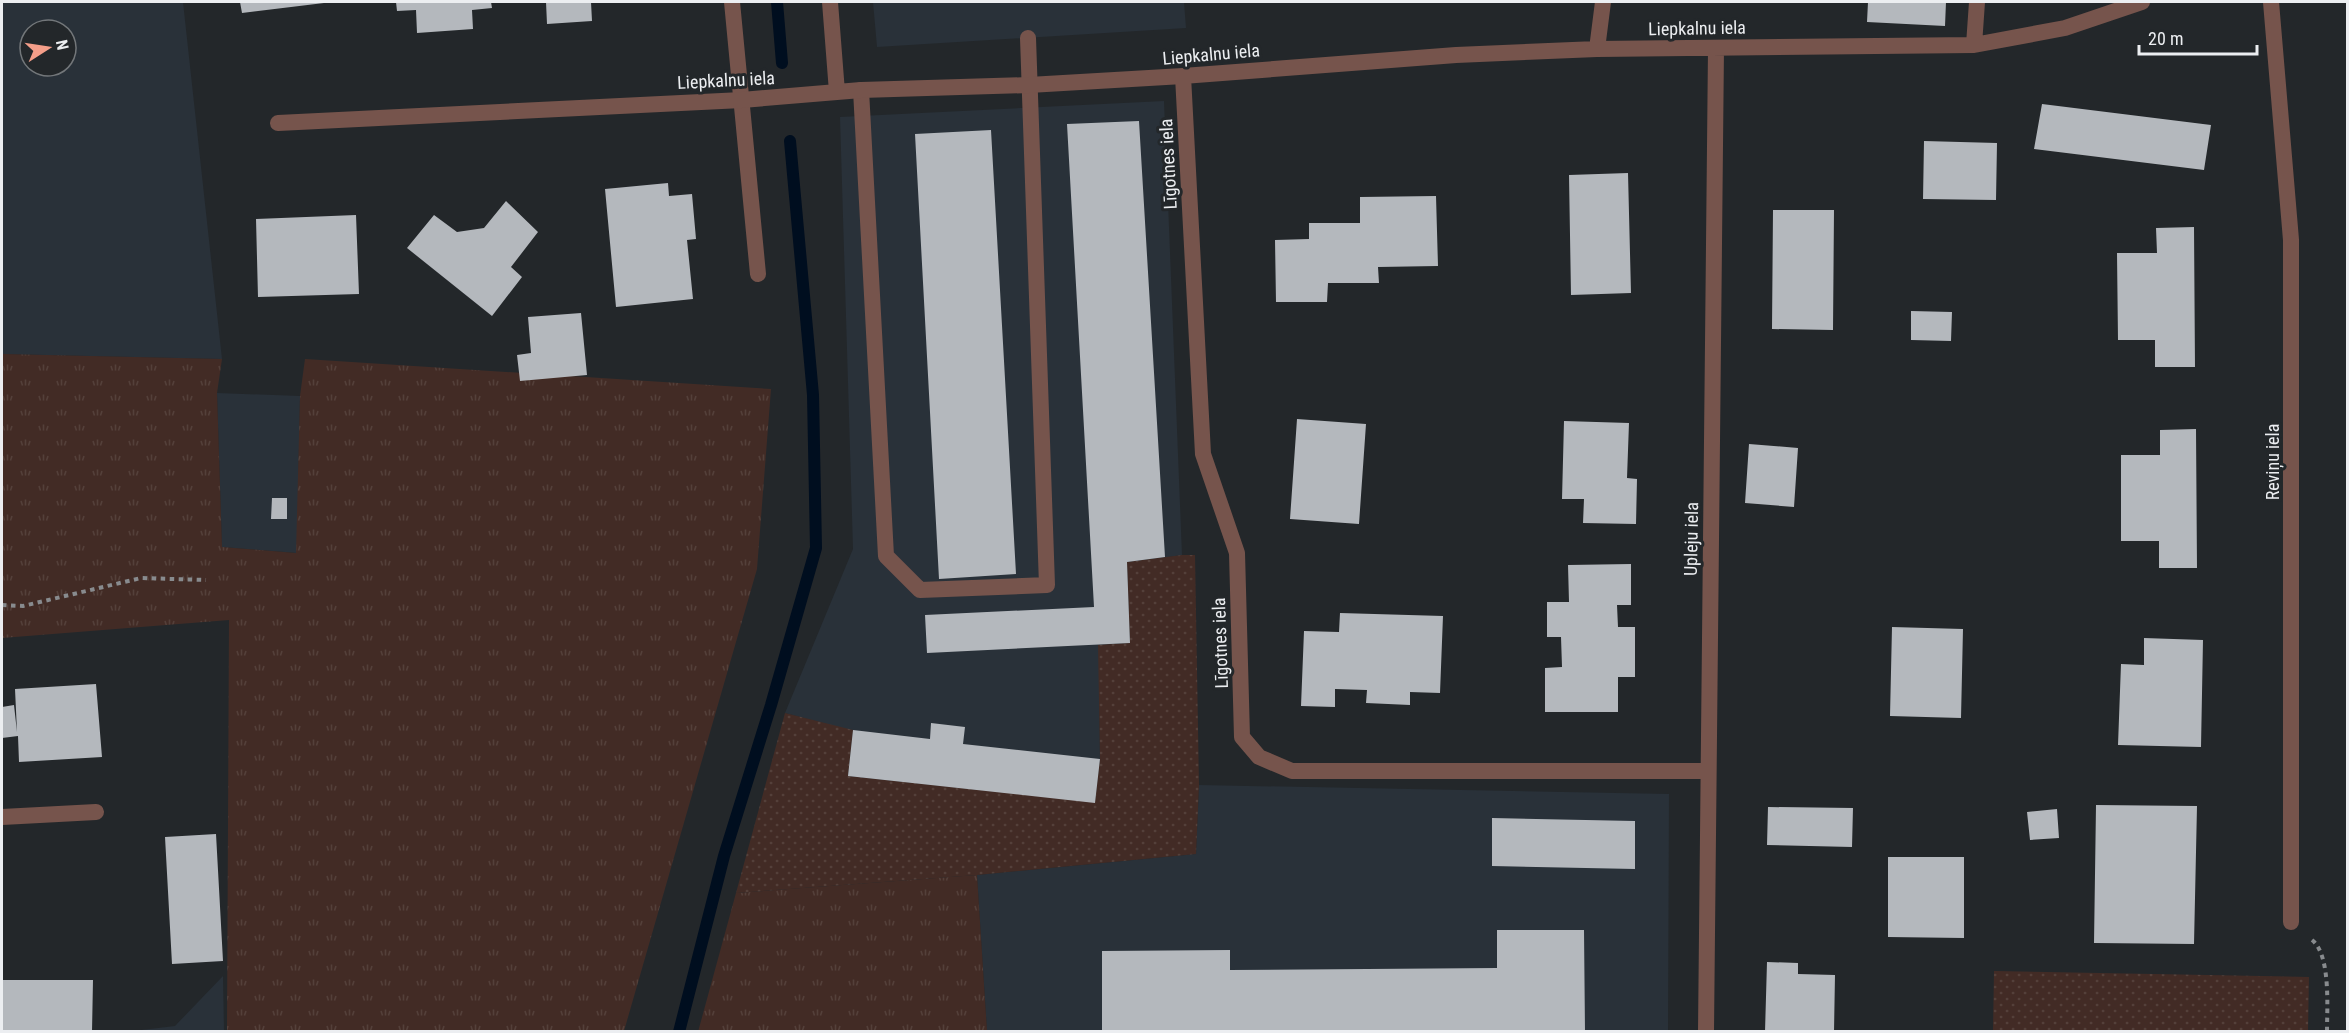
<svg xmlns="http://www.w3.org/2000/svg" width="2349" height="1033" viewBox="0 0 2349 1033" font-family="'Roboto Condensed',sans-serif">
<defs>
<pattern id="grass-tufts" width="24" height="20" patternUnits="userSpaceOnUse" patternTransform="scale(1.5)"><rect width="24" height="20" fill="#422b25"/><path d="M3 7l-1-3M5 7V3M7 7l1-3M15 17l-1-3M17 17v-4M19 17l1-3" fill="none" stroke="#54403a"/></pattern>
<pattern id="garden-dots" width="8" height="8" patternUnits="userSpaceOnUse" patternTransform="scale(1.5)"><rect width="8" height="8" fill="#422b25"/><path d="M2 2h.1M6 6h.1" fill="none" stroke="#54403a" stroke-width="1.8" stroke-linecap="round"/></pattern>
</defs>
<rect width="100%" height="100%" fill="#23272a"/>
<path fill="#293139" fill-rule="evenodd" d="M2,2H183L222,359L2,354ZM30,30H66V66H30Z
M873,2H1184L1186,28L877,47Z
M1164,101L1182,555L1127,563L1130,643L1099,645L1100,759L1095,803L848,776L853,731L785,713L853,549L840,117Z
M217,393L300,396L297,553L222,547Z
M1199,785L1669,794L1668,1031H987L977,875L1196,854Z
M223,976L224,1031H133L175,1026Z"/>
<path fill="url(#grass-tufts)" d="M2,354L222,359L217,393L222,547L296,553L300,396L305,359L771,389L757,569L624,1031H227L229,620L2,638Z
M977,875L987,1031L698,1032L736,893Z"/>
<path fill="url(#garden-dots)" d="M1182,555H1195L1199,785L1196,854L977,875L736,893L785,713L853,730L848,776L1095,802L1100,759L1098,645L1130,643L1127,562Z
M1994,971L2309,977L2308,1031H1993Z"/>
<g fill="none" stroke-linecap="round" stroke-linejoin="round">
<path stroke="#000e1f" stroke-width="12" d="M777,2L782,63
M679,1032L724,856L771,705L816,548L813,395L790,141"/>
</g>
<path fill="#b4b8bd" d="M240,2H324V3L242,13Z
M396,2H491L492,8L472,10L473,29L417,33L416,10L397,11Z
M546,2H591L592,21L547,24Z
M1868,2H1946L1945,26L1867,22Z
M2042,104L2211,125L2204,170L2034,149Z
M1139,121L1165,557L1127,562L1130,643L927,653L925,615L1094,607L1067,124Z
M991,130L1016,574L939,579L915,134Z
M1924,141L1997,143L1996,200L1923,199Z
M1628,173L1631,293L1571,295L1569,175Z
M668,183L669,196L692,194L696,239L687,240L693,299L616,307L605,189Z
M1436,196L1438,266L1378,267L1379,283H1328L1327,302H1276L1275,240L1309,239V223H1360V197Z
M506,201L538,232L511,267L522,277L492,316L407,248L434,215L457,232L484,228Z
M1773,210H1834L1833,330L1772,329Z
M356,215L359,294L258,297L256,219Z
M2194,227L2195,367H2155V340H2118L2117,253H2157L2156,228Z
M1911,311L1952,312L1951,341L1911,340Z
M581,313L587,375L520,381L517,355L531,353L528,317Z
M1297,419L1366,424L1359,524L1290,519Z
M1564,421L1629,423L1627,478L1637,479L1636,524L1583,523L1584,499H1562Z
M2196,429L2197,568H2159V541H2121V455H2160V430Z
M1749,444L1798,448L1794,507L1745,503Z
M272,498H287V519H271Z
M1631,564V605H1617L1618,627H1635V677H1618V712H1545V668L1562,667L1561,637H1547V602H1569L1568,565Z
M1340,613L1443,616L1440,693L1410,692V705L1366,703L1367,690L1335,689V707L1301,706L1304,631L1339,632Z
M1892,627L1963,629L1961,718L1890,716Z
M2144,638L2203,640L2201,747L2118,745L2121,664L2144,665Z
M96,684L102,757L19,762L18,736L2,738V707L14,705L17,732L15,689Z
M931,723L965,727L963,744L1100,759L1095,803L848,776L853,730L930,739Z
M2096,805L2197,806L2194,944L2094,943Z
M1768,807L1853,808L1852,847L1767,845Z
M2057,809L2059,838L2030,840L2027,812Z
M1492,818L1635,821V869L1492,866Z
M216,834L223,961L172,964L165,837Z
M1888,857H1964V938L1888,937Z
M1497,930H1584L1585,1032H1102V951L1230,950V970L1497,968Z
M1767,962L1798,963V974L1835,975L1834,1032H1765Z
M2,980H93L92,1032H2Z"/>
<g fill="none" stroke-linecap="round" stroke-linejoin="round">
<path stroke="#888b8e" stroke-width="4" stroke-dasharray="4.5 4.5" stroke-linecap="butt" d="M2,605L23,606L141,578L206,580
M2312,940C2331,955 2327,1008 2327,1032"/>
<path stroke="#76544c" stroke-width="16" d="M732,2L758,274
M861,90L886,556L920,590L1047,585L1028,38
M2,817L96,812"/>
<path stroke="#76544c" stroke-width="16" d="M830,2L837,92
M2271,2L2291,240V922
M1974,45L1977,2
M1597,49L1603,2
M1183,76L1203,454L1237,553L1242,737L1259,757L1292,771H1708
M278,123L742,100L861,90L1029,85L1183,76L1456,55L1597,49L1974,45L2065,28L2142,2
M1706,1032L1716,48"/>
</g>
<g text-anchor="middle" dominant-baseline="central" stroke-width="6" stroke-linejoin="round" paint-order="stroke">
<g font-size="18" fill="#eceef1" stroke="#23272a">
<text transform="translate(1697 28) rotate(-1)">Liepkalnu iela</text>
<text transform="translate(1211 54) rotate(-5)">Liepkalnu iela</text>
<text transform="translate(726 80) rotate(-3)">Liepkalnu iela</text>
<text transform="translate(1168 164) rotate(-93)">Līgotnes iela</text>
<text transform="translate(2272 462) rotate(-90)">Reviņu iela</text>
<text transform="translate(1691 539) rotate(-89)">Upleju iela</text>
<text transform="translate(1220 643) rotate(-92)">Līgotnes iela</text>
</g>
</g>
<rect width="2349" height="1033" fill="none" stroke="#eceef1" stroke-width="6"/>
<g transform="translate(48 48) rotate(78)"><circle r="28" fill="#23272a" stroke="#73777a" stroke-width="1.5"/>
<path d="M0-4.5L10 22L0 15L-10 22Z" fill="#f49e89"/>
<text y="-9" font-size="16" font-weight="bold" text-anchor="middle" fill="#eceef1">N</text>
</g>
<path d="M2139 45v9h118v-9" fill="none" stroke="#eceef1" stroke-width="3"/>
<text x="2148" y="45" font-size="18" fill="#eceef1" stroke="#23272a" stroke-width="4.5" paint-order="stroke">20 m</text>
</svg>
